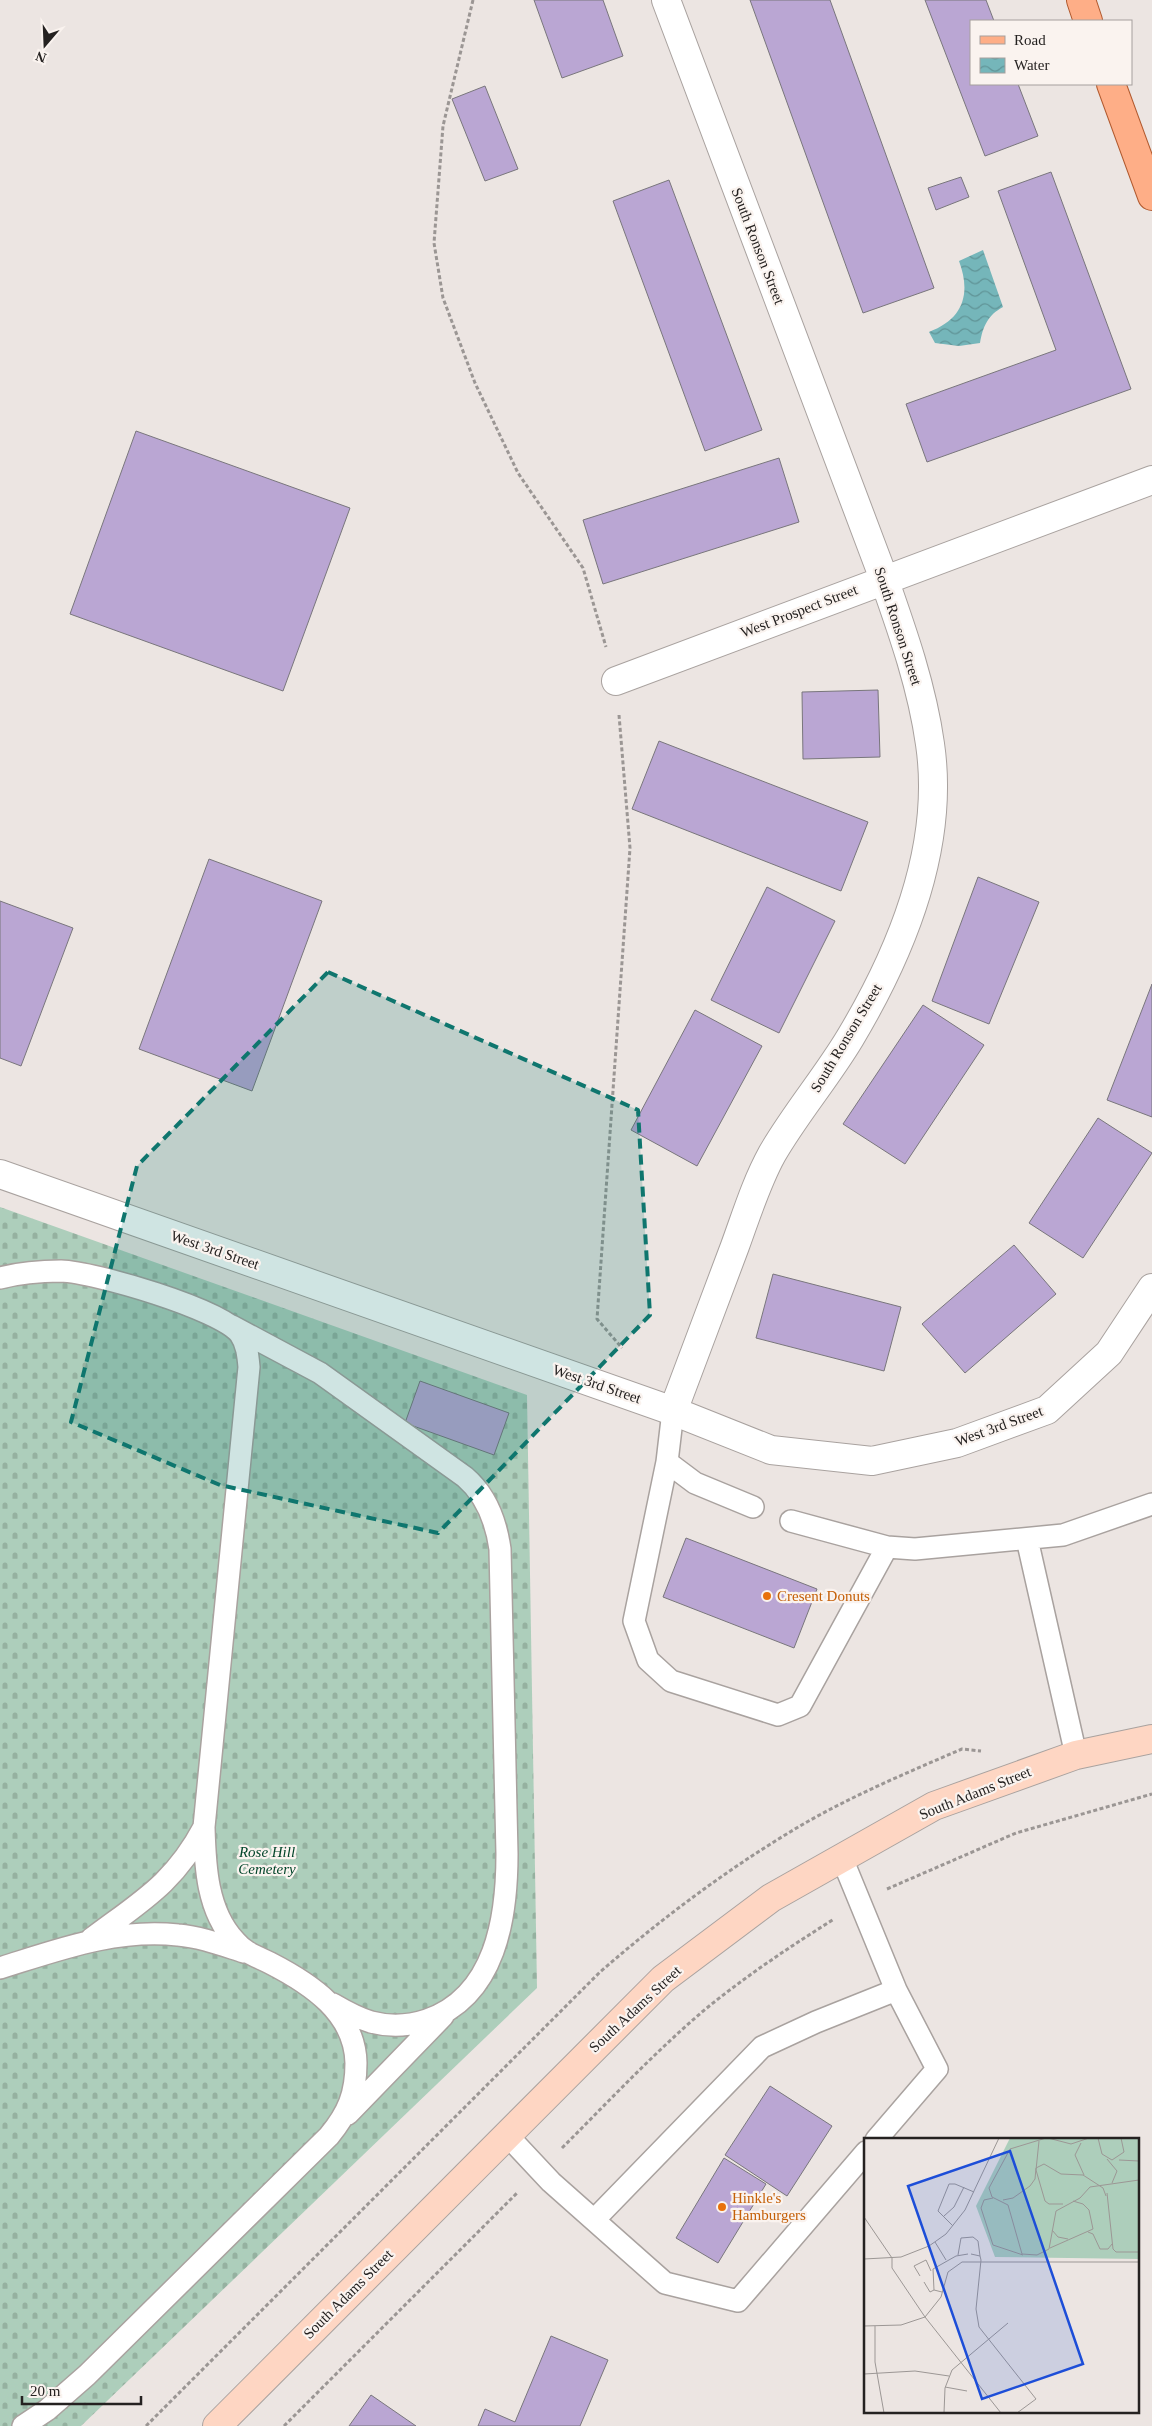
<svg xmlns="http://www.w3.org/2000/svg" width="1152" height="2426" viewBox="0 0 1152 2426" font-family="Georgia,serif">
<defs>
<pattern id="cemetery-stones" width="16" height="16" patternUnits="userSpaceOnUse" patternTransform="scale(1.25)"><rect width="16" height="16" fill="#adcebb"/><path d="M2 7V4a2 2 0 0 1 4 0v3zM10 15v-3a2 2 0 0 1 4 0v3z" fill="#95b1a0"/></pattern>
<pattern id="water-waves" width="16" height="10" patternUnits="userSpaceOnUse" patternTransform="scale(1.25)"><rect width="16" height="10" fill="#75b6ba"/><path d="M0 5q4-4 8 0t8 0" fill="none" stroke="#609497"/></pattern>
</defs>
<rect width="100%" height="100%" fill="#ece5e2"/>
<path fill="url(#cemetery-stones)" d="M0,1207L527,1395L537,1988L81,2426H0Z"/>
<path fill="url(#water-waves)" d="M983,250L1003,307C988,315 983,326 980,343L959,346L935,343L929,332C964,319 971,293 959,261Z"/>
<path fill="#baa6d3" stroke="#79767c" d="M534,0H603L623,56L562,78Z
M750,0H830L934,288L863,313Z
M925,0H986L994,21H971V84H1018L1038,136L985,156Z
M485,86L518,169L485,181L452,99Z
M1051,172L1131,389L927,462L906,404L1056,350L998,191Z
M961,177L969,197L936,210L928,188Z
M669,180L762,430L705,451L613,201Z
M136,431L350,508L283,691L70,614Z
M779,458L799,522L603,584L583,520Z
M878,690L880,757L803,759L802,692Z
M659,741L868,822L841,891L632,809Z
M209,859L322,901L252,1091L139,1049Z
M978,877L1039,902L989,1024L932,1001Z
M767,887L835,921L779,1033L711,1000Z
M0,901L73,928L21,1066L0,1058Z
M1152,984V1117L1107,1100Z
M923,1005L984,1045L905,1164L843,1124Z
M695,1010L762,1046L697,1166L631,1130Z
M1098,1118L1152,1153L1083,1258L1029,1223Z
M1014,1245L1056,1294L965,1373L922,1324Z
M773,1274L901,1307L884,1371L756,1338Z
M420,1381L509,1413L494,1455L405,1423Z
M686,1538L817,1589L794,1648L663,1597Z
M770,2086L832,2126L787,2196L725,2155Z
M724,2158L766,2184L718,2263L676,2238Z
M551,2336L608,2360L580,2426H478L485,2409L515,2422Z
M371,2395L416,2426H349Z"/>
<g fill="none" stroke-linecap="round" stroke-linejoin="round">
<g stroke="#a9a29f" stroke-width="24">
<path id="lane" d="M0,1278C19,1273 42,1271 61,1271C94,1272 221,1309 240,1334C247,1344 248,1356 249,1367L204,1827C205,1866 207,1911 235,1941C245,1953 256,1956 270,1963C311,1984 355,2013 356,2063C356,2094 348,2113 329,2136L87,2375L47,2410L23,2426
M232,1326L320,1373L465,1477C486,1495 496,1521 500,1549L507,1854C507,1917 496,1996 427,2020C409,2026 390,2027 371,2022C358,2018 345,2011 333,2004
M673,1411L667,1462L695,1483L753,1507
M667,1462L634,1621L648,1660L671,1681L778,1715L800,1706L887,1547
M791,1521L887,1547L915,1549L1063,1535L1152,1504
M1027,1539L1076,1755
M841,1856L896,1990L937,2069L876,2140
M91,1939C140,1902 174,1884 204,1827
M0,1968C58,1950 116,1928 178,1935C201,1937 222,1945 244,1952
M348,2114L443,2016
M506,2134L551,2182L665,2283L738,2301L866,2152
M595,2219L762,2047L816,2022L896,1990"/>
</g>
<g stroke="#a9a29f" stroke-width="30">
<path id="street" d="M666,0L884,579C903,633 922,687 930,744C945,846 902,951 850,1038C826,1078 795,1114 772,1154C756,1183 746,1216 735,1246C714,1301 694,1356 673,1411
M616,681L1152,480
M0,1174L673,1411L771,1450L872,1461L957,1443L1047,1410L1109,1353L1152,1288"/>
</g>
<g stroke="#a9a29f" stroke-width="30">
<path id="secondary" d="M217,2426L663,1979L771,1898L934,1806L1076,1755L1152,1739"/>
</g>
<g stroke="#b15a2f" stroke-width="30">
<path id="primary" d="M1081,0L1088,21
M1111,84L1152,196"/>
</g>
<path stroke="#9b9694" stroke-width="3" stroke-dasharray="4 2.5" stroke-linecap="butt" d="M473,0L443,126L434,243L443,298L475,383L518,473L583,568L606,647
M619,715L630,848L597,1319L622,1348
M887,1889L1016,1833L1152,1794
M562,2148C608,2102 653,2054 702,2012C743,1978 788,1948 834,1919
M146,2426L600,1972C660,1920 722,1873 790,1832C844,1799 904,1774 962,1749L981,1751
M284,2426L517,2193"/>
<use href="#lane" stroke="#fff" stroke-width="21"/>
<use href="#street" stroke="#fff" stroke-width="28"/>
<use href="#secondary" stroke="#fed6c3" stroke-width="28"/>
<use href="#primary" stroke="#feae87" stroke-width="28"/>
</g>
<path fill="#0f766e" fill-opacity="0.2" stroke="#0f766e" stroke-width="4" stroke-dasharray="10 6" stroke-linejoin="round" d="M328,972L638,1110L650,1315L438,1533L220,1485L71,1422L137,1166Z"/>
<g fill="#e8710a" stroke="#faf3ef" stroke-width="2">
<circle cx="767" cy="1596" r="5"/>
<circle cx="722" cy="2207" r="5"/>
</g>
<g text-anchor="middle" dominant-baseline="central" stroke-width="4.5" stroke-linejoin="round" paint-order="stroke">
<g font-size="15" fill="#252221" stroke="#faf3ef">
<text transform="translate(758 246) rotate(69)">South Ronson Street</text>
<text transform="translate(799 611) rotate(-21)">West Prospect Street</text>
<text transform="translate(898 626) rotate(72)">South Ronson Street</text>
<text transform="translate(846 1038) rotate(-59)">South Ronson Street</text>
<text transform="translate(215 1250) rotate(19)">West 3rd Street</text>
<text transform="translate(597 1384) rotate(19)">West 3rd Street</text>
<text transform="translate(999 1426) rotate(-20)">West 3rd Street</text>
<text transform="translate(975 1793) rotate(-22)">South Adams Street</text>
<text transform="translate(635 2009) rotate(-43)">South Adams Street</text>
<text transform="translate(348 2294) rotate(-45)">South Adams Street</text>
</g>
<g font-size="15" fill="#c56008" stroke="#faf3ef" text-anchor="start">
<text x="777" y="1596">Cresent Donuts</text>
<text x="732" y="2198">Hinkle's<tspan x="732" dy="17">Hamburgers</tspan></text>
</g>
<g font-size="15" font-style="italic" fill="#02452a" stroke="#faf3ef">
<text x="267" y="1852">Rose Hill<tspan x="267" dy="17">Cemetery</tspan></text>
</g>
</g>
<g transform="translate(864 2138)">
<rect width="275" height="275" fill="#ece5e2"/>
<path d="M146,0H275V121L131,119L112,68Z" fill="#adcebb"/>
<path fill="none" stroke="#9c9795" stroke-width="1" d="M182,0L146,11L125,50L128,59L144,67L158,116L173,117L185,111L192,73L216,60L226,49L275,42M184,0L207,6L225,0M234,0L238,16L248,22L260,14L257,0M175,3L172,32L181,63L185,66H199M217,5L211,17L220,37M243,21L253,33L248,45M255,22L275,23M243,55L249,111L252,114H275M129,60L120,62L117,70L129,107L159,117M139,62L149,60L166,48L171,41L172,30L180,26L197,36L219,37L239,50L242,58M80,78L90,69L100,49M0,79L28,120M89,88L74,73L85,46H91L110,54M188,92L194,99L204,101M224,94L229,96L236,111H244L248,106M71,104L82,122M186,110L229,91L225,72L219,66L209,63M107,116L116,118L117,122L112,171L115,189L172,261L153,275M94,117L97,100L109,99L114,103L116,118M28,120V130L61,179L137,275M0,121L37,119L65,108L82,96L101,72L135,0M56,138L50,128L62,122L67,133M60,144L66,154L70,152M78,154L70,152L69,131L92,118L104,116M0,188L37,187L61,179L77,159L84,134L98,124H275M11,188V224L20,275M0,236L51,233L85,238M81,249L103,253M80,275L81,250L88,232L144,185"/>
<path fill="#1d4ed8" fill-opacity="0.15" stroke="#1d4ed8" stroke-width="2.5" d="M146,13L219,226L118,261L44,48Z"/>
<rect width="275" height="275" fill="none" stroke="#252221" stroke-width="2.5"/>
</g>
<rect x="970" y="20" width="162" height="65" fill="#faf3ef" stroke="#a59f9d"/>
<rect x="980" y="36" width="25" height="8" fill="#feae87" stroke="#a59f9d"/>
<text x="1014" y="45" font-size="15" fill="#252221">Road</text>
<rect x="980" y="58" width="25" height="15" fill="url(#water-waves)" stroke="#a59f9d"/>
<text x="1014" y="70" font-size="15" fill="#252221">Water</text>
<g transform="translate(45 45) rotate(199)" stroke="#faf3ef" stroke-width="4" paint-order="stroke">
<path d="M0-4L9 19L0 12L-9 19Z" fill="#252221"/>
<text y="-8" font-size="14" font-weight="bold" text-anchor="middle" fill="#252221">N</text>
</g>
<path d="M22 2396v8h119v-8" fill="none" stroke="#252221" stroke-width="2.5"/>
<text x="30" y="2396" font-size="15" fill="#252221" stroke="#faf3ef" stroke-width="4" paint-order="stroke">20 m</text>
</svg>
